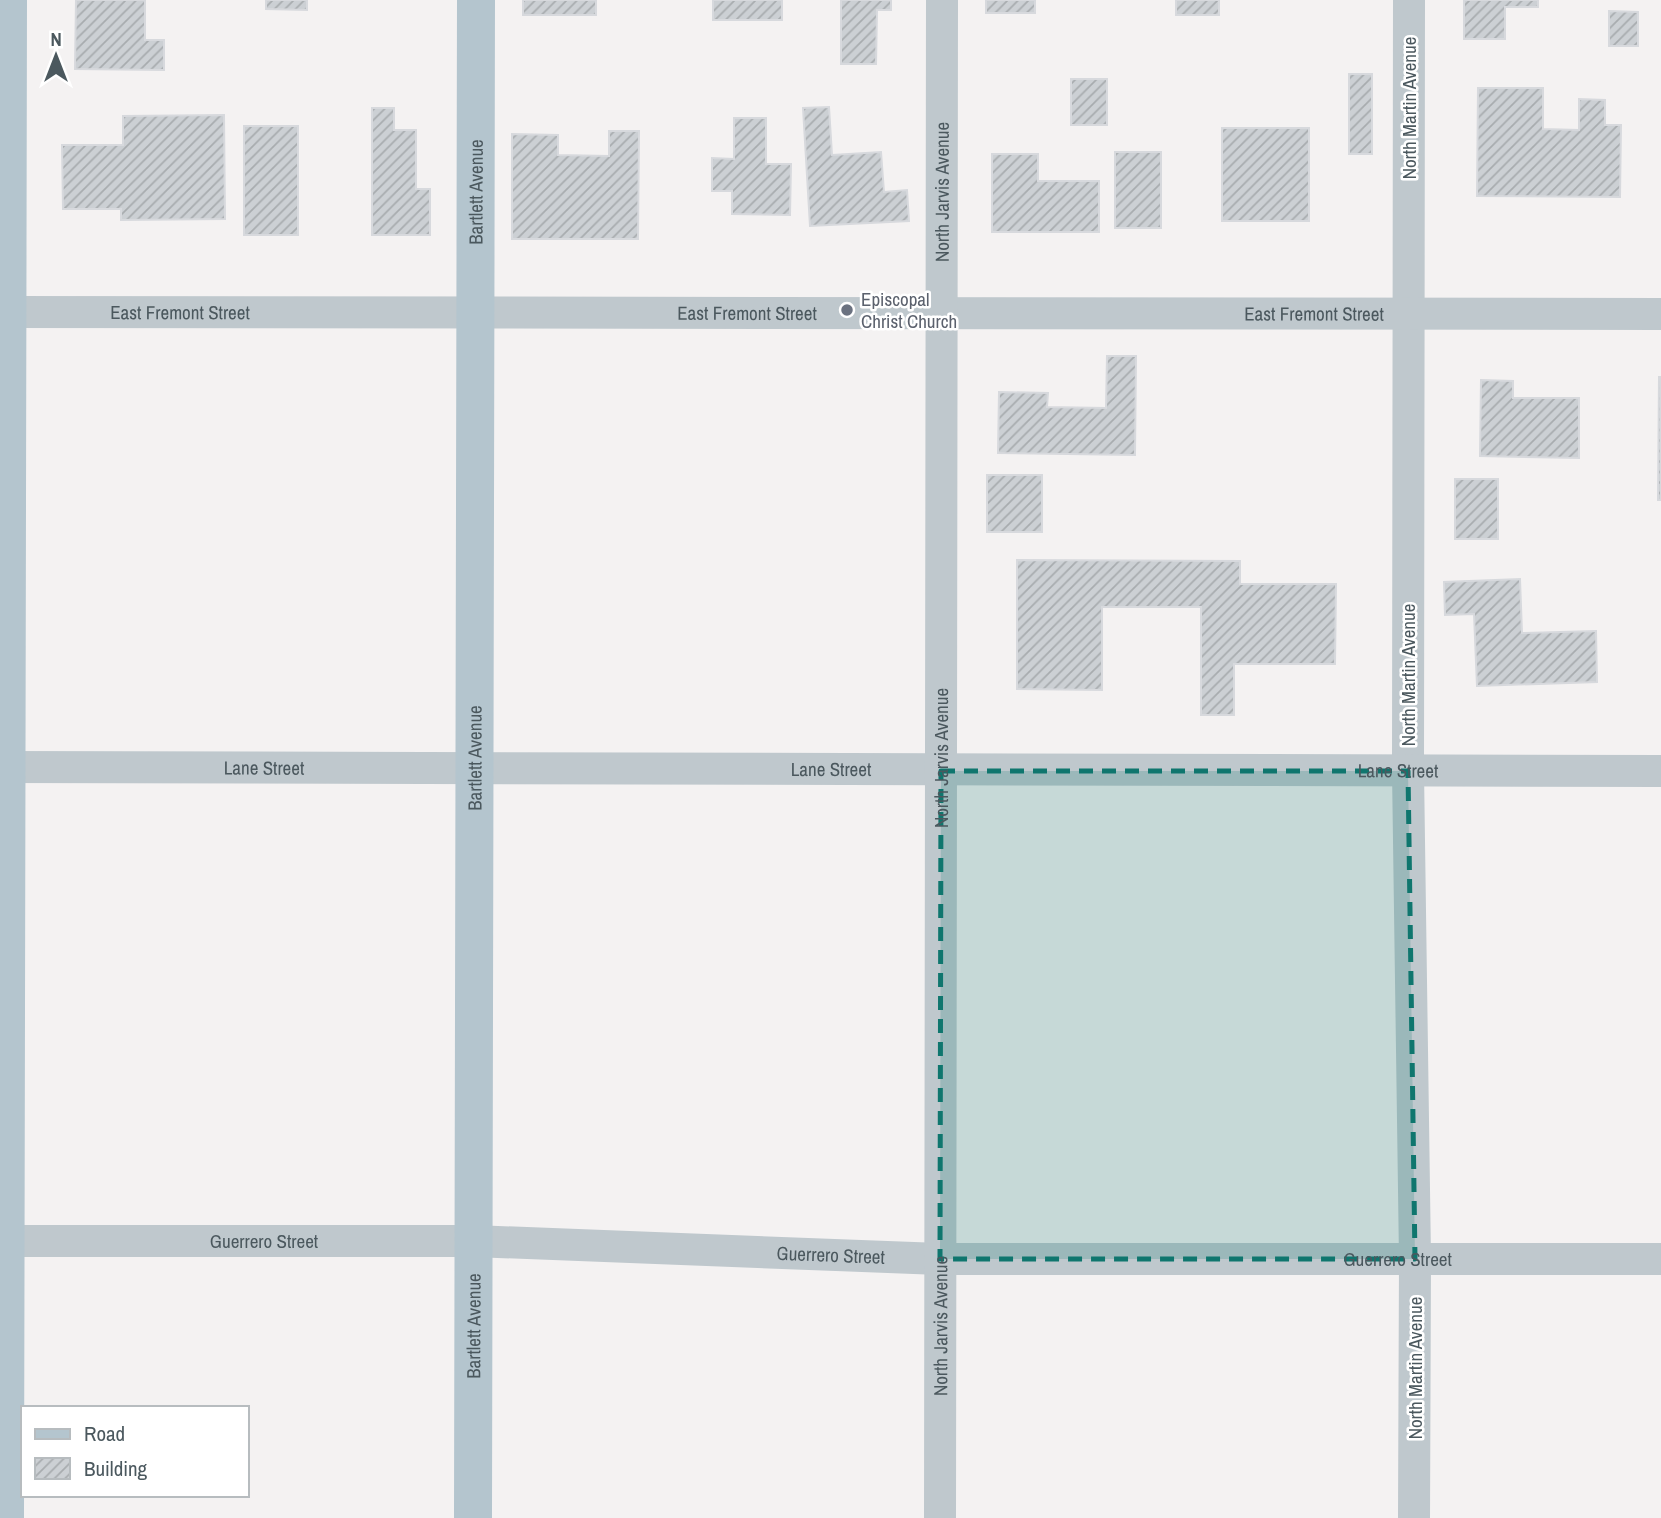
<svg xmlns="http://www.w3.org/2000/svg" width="1661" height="1518" viewBox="0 0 1661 1518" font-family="'Archivo Narrow',sans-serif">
<defs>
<pattern id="building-hatch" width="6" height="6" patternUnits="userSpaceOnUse" patternTransform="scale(1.75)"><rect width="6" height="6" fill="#ccd0d4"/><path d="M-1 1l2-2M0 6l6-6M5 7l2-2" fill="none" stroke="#a8acaf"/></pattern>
</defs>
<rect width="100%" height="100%" fill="#f4f2f2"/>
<path fill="url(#building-hatch)" stroke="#d7d9dd" stroke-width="2" d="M76,0H145V40H164V70L75,69Z
M266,0H307V10L266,9Z
M523,0H596V15H523Z
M713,0H782V20H713Z
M841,0H891V10H877L876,64H841Z
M986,0H1035V13H986Z
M1176,0H1219V15H1176Z
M1464,0H1538V7H1505V39H1464Z
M1609,11L1638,12V46H1609Z
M1349,74H1372V154H1349Z
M1071,79H1107V125H1071Z
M1478,88H1543V129L1579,130V99L1605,100V125H1621L1620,197L1477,196Z
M829,107L832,155L881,152L884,192L907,190L909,221L810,226L803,108Z
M372,108H394V130H416V189H430V235H372Z
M224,115L225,219L121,220V209H63L62,145H123V116Z
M734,118H766V164H791L790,215L732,214V191H712V158L734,159Z
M244,126H298V235H244Z
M1222,128H1309V221H1222Z
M609,131H639L638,239H512V134L558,135V155L609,156Z
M1115,152H1161V228H1115Z
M992,154H1038V181H1099V232H992Z
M1107,356H1136L1135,455L998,453L999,392L1048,393L1047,407L1106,408Z
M1659,377H1661V500H1658Z
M1481,380L1513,381V398H1579V458L1480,456Z
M987,475H1042V532H987Z
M1455,479H1498V539H1455Z
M1017,560L1240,561V584H1336L1335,664H1234V715H1201V607H1102V690L1017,689Z
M1520,579L1522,633L1596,631L1597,682L1477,686L1474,614L1445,615L1444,582Z"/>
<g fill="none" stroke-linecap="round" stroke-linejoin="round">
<g stroke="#bfc8cd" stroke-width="32">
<path d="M1409,0L1408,771L1415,1259L1414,1518"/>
<path id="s1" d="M0,312L1661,314"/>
<path id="s2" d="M0,767L1661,771"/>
<path id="s3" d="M0,1241H473L940,1259H1661"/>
<path id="s4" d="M940,1518L942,0"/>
</g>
<g stroke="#b4c5ce" stroke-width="38">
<path d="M5,1518L8,0"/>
<path id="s5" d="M473,1518L476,0"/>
</g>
</g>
<path fill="#0f766e" fill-opacity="0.2" stroke="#0f766e" stroke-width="5" stroke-dasharray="14 9" stroke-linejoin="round" d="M941,771H1408L1415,1259H940Z"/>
<circle fill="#6b7280" stroke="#fff" stroke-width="2.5" cx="847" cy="310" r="7"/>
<g text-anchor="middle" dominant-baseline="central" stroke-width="5" stroke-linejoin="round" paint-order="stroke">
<g font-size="19" fill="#4b585e" stroke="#fff">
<text transform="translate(1409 108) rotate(-90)">North Martin Avenue</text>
<text stroke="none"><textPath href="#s5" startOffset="1326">Bartlett Avenue</textPath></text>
<text stroke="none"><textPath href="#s4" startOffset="1326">North Jarvis Avenue</textPath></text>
<text stroke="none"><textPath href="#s1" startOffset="180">East Fremont Street</textPath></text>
<text stroke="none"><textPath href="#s1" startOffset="747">East Fremont Street</textPath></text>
<text stroke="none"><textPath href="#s1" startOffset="1314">East Fremont Street</textPath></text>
<text transform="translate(1408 675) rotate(-90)">North Martin Avenue</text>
<text stroke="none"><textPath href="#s5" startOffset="760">Bartlett Avenue</textPath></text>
<text stroke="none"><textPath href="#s4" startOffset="760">North Jarvis Avenue</textPath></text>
<text stroke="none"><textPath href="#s2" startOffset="264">Lane Street</textPath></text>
<text stroke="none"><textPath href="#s2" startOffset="831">Lane Street</textPath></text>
<text stroke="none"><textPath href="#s2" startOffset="1398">Lane Street</textPath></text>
<text stroke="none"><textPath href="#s3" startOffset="264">Guerrero Street</textPath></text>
<text stroke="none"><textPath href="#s3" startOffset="831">Guerrero Street</textPath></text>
<text stroke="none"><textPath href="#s3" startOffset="1398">Guerrero Street</textPath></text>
<text stroke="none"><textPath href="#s5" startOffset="192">Bartlett Avenue</textPath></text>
<text stroke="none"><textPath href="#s4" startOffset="192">North Jarvis Avenue</textPath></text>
<text transform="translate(1415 1368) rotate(-90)">North Martin Avenue</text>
</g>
<g font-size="19" fill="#5b616d" stroke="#fff" text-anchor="start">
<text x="861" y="299">Episcopal<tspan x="861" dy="22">Christ Church</tspan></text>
</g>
</g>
<rect x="21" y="1406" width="228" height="91" fill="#ffffff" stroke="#b7bcbf" stroke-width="2"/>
<rect x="35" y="1429" width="35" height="10" fill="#b4c5ce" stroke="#b7bcbf" stroke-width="2"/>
<text x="84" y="1441" font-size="21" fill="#4b585e">Road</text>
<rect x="35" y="1458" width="35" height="21" fill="url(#building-hatch)" stroke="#b7bcbf" stroke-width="2"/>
<text x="84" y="1476" font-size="21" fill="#4b585e">Building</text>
<g transform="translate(56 56)" stroke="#ffffff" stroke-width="5" paint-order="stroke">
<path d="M0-5L12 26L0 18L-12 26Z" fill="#4b585e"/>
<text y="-10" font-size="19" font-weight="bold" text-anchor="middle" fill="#4b585e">N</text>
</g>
</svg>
